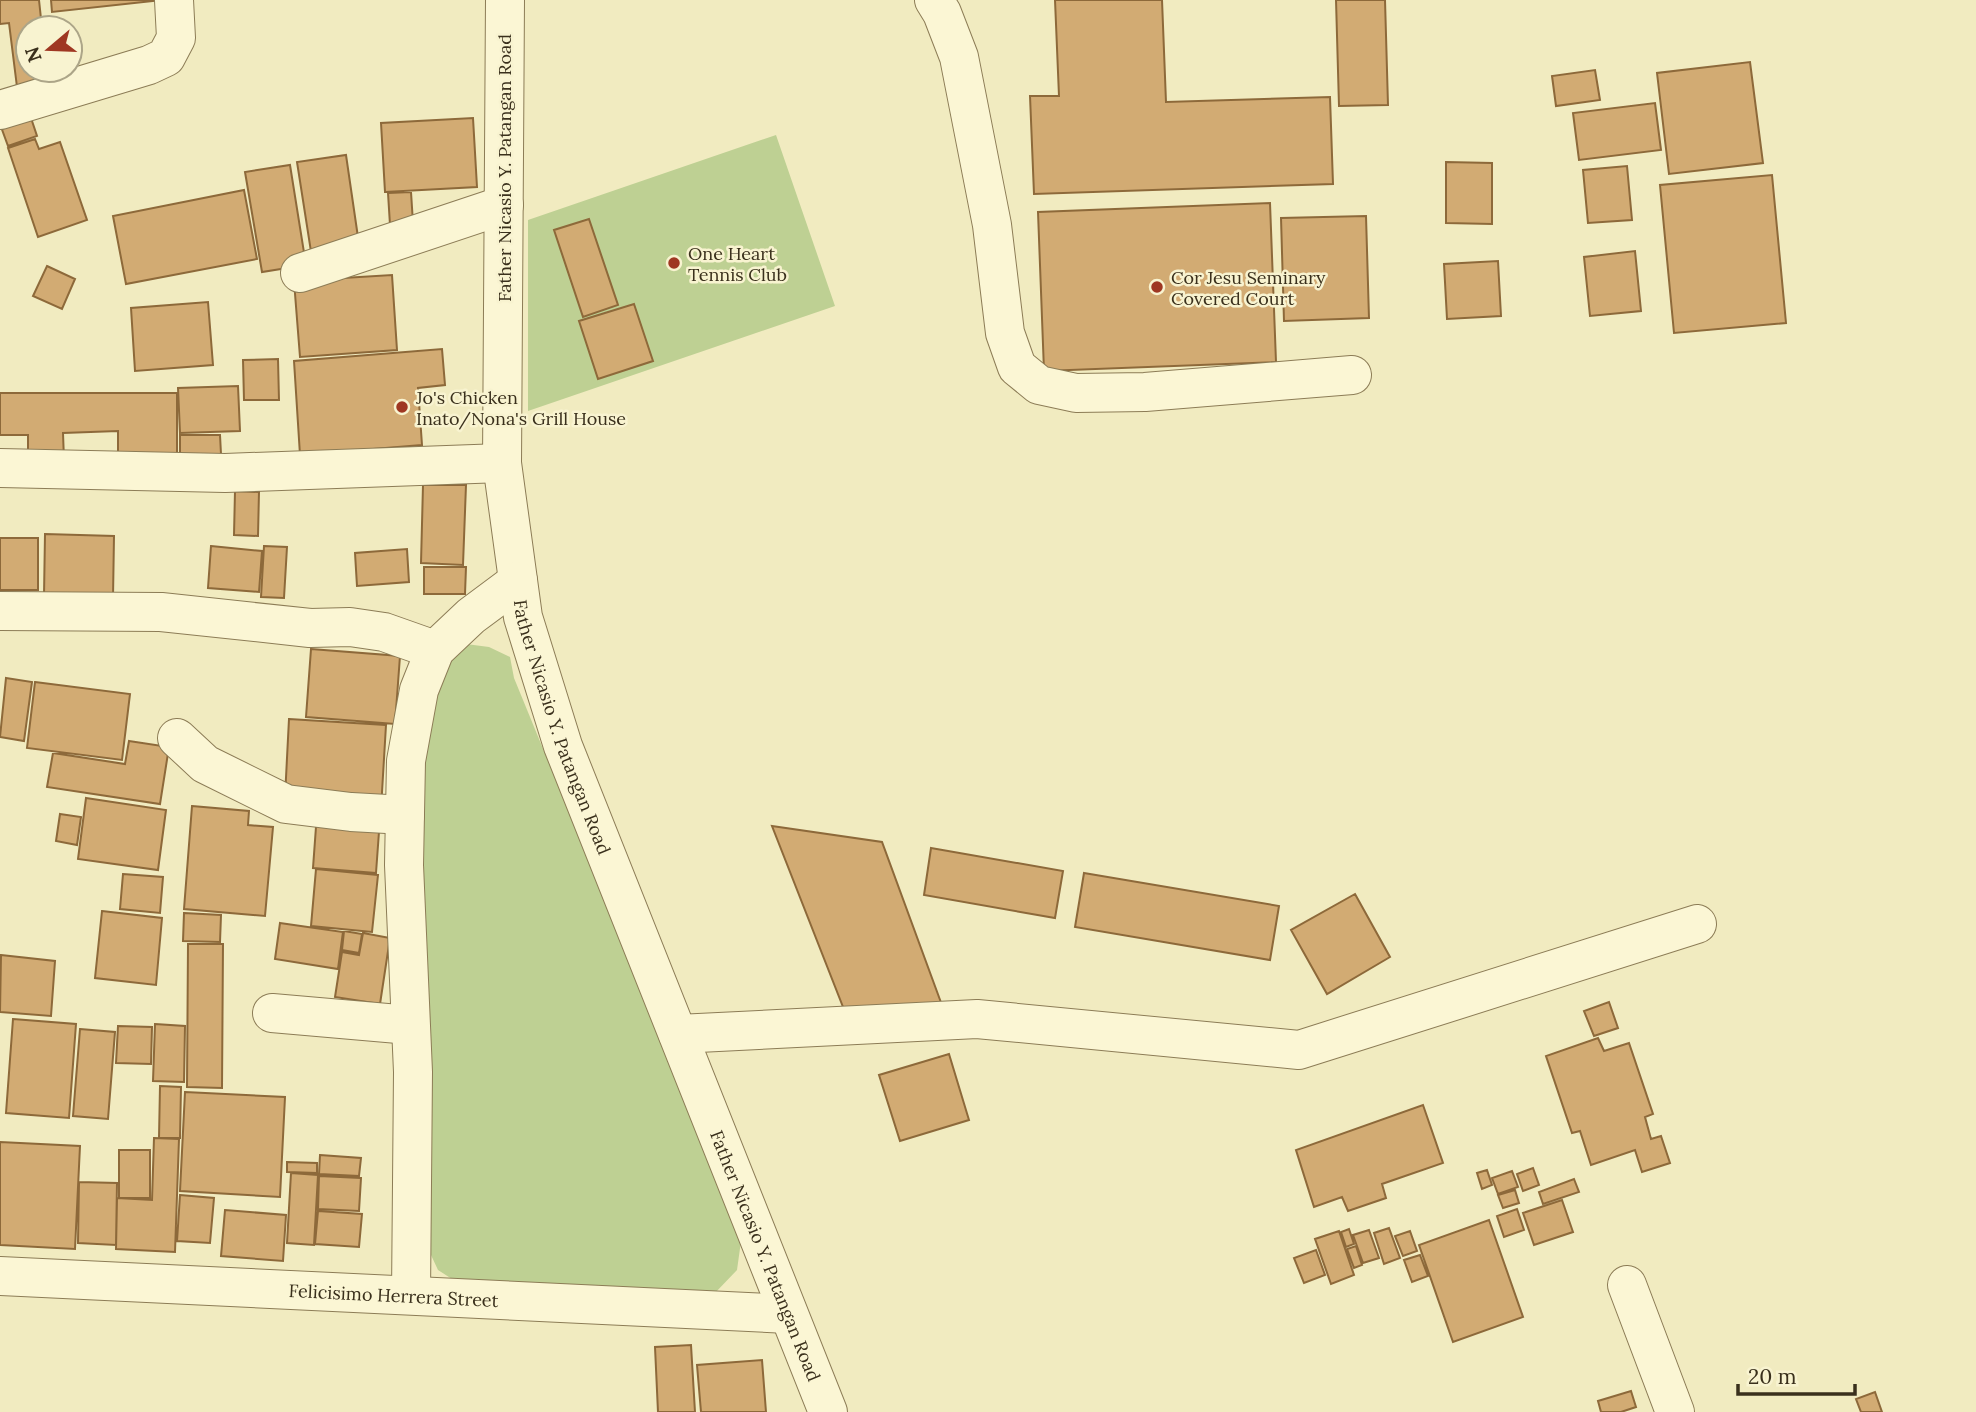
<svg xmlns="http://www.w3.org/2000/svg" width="1976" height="1412" viewBox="0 0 1976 1412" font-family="Lora,serif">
<rect width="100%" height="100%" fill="#f1ebc0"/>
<path fill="#bed093" d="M776,135L835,306L528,411V220Z
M466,644L489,647L510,657L514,678L742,1234L737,1270L714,1294L452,1279L438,1270L431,1255L415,817L423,731L444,667Z"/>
<path fill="#d2ab73" stroke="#8d693a" stroke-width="2" d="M0,0H39L42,28H28V70H48L49,76L17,87L9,23L0,24Z
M51,0H162L52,12Z
M1055,0H1162L1166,102L1330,97L1333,184L1034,194L1030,96H1059Z
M1336,0H1385L1388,105L1339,106Z
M1750,62L1763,163L1669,174L1657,73Z
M1595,70L1600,100L1556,106L1552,76Z
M1655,103L1661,150L1579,160L1573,113Z
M29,112L37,136L8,146L0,124Z
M473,118L477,187L385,192L381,123Z
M35,139L39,149L60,142L87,220L38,237L8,148Z
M346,155L360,251L312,258L297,162Z
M1446,162L1492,163V224L1446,223Z
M290,165L306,265L262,272L245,172Z
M1627,166L1632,220L1588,223L1583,170Z
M1772,175L1786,323L1674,333L1660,185Z
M244,190L257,259L126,284L113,216Z
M411,192L413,223L390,225L388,193Z
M1270,203L1276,362L1044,371L1038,212Z
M1366,216L1369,318L1284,321L1281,218Z
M589,219L618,305L583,317L554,230Z
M1635,251L1641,311L1590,316L1584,257Z
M1498,261L1501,316L1447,319L1444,264Z
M47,266L75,279L62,309L33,296Z
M392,275L397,350L300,357L294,281Z
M208,302L213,365L135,371L131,308Z
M634,304L653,361L598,379L579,321Z
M442,349L445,385L418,388L422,445L300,455L294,361Z
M278,359L279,400H244L243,360Z
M238,386L240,431L180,433L178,388Z
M0,393H177V461L118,460V431L63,433L64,460H28V435H0Z
M180,435H220L221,454L180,455Z
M423,485H466L463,565L421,563Z
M235,491L259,492L258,536L234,535Z
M45,534L114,536L113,598L44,596Z
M0,538H38V590H0Z
M211,546L262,551L259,592L208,588Z
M264,546L287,547L284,598L261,597Z
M407,549L409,582L357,586L355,553Z
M424,567H466L465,594H424Z
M311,649L400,656L395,724L306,717Z
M6,678L32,682L24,741L0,737Z
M35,682L130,694L122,760L27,748Z
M289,719L386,725L381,809L285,797Z
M129,741L169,747L160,804L47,787L53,753L125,764Z
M86,798L166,810L158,870L78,859Z
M192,806L249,811L248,825L273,827L265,916L184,909Z
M317,813L380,818L376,873L313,868Z
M60,814L81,817L77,845L56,841Z
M772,826L882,842L943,1008L845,1012Z
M931,848L1063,871L1055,918L924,895Z
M316,869L378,875L372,932L311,926Z
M1084,873L1279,906L1270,960L1075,927Z
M123,874L163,877L160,913L120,909Z
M1355,894L1390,957L1327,994L1291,930Z
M102,911L162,918L156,985L95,978Z
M184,913L221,915L220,942L183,941Z
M280,923L343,932L338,969L275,959Z
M344,931L362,934L359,953L342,950Z
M363,933L390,938L380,1004L335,997L342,952L359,955Z
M188,944H223L222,1088L187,1087Z
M1,955L55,961L51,1016L0,1012Z
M1609,1002L1618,1028L1594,1036L1584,1011Z
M13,1019L76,1024L69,1118L6,1113Z
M155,1024L185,1026L184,1082L153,1081Z
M118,1026L152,1027L151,1064L116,1063Z
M80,1029L115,1032L108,1119L73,1116Z
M1598,1038L1604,1051L1629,1043L1653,1114L1645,1117L1651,1139L1661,1136L1670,1163L1642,1172L1635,1150L1591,1165L1580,1131L1572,1133L1546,1056Z
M949,1054L969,1120L900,1141L879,1075Z
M160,1086L181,1087L180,1138H159Z
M185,1092L285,1097L280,1197L180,1191Z
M1423,1105L1443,1163L1382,1184L1386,1198L1348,1211L1342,1197L1314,1207L1296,1150Z
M154,1138L179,1139L175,1252L116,1249L117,1198L152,1200Z
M0,1142L80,1146L75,1249L0,1245Z
M119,1150H150V1198H119Z
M320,1155L361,1158L359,1176L319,1174Z
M287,1162L317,1163V1173L287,1172Z
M1533,1168L1539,1185L1523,1191L1517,1174Z
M1487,1170L1492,1185L1482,1189L1477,1173Z
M1512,1171L1518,1187L1498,1194L1492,1178Z
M291,1173L318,1175L314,1245L287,1243Z
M319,1176L361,1178L359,1211L318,1209Z
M1574,1179L1579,1192L1543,1204L1539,1192Z
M79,1182L117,1183L116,1245L78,1243Z
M1515,1190L1519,1203L1503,1208L1498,1195Z
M180,1195L214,1198L210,1243L177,1241Z
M1562,1200L1573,1232L1534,1245L1523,1213Z
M1517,1209L1524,1230L1504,1237L1497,1216Z
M225,1210L286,1215L283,1261L221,1256Z
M318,1211L362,1214L359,1247L315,1244Z
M1489,1220L1523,1317L1453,1342L1419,1245Z
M1389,1228L1400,1258L1384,1264L1374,1233Z
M1349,1229L1354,1244L1346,1247L1341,1232Z
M1369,1230L1379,1258L1363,1263L1353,1235Z
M1339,1231L1354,1275L1331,1284L1315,1239Z
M1410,1231L1417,1251L1403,1256L1395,1236Z
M1356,1246L1362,1265L1354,1268L1347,1249Z
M1316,1250L1325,1275L1304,1283L1294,1258Z
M1420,1255L1428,1276L1412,1282L1404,1260Z
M691,1345L695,1412H658L655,1347Z
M762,1360L766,1412H701L697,1365Z
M1631,1391L1636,1407L1621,1412H1601L1598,1401Z
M1875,1392L1882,1412H1861L1856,1399Z"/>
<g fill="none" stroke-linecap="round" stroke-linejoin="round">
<g stroke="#8c7c56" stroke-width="40">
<g id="minor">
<path id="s1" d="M505,0L502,463L523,617L563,746L828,1412"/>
<path d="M934,0L942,13L959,57L992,225L1005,333L1017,367L1039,385L1076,393L1145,392L1352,375"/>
<path d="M0,110L149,65L166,57L176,38L174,0"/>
<path d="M300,273L504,205"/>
<path d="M0,468L225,473L502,463"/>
<path d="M0,611L161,612L310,628L350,627L384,632L435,650"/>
<path d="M177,738L205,764L286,804L351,812L405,815"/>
<path d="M272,1013L410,1025"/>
<path d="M678,1034L977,1019L1299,1050L1697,924"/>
<path id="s2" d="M0,1276L788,1314"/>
<path d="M1627,1285L1675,1412"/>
<path d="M411,1295L413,1072L404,865L406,761L419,690L435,650L471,616L518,581"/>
</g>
</g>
<use href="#minor" stroke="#fbf6d4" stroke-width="38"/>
</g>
<g fill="#9f3722" stroke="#f8f3d0" stroke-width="2.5">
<circle cx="674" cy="263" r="7"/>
<circle cx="1157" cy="287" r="7"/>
<circle cx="402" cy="407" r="7"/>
</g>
<g text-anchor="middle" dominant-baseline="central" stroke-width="5" stroke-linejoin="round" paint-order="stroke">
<g font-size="18" fill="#3a301c" stroke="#f8f3d0">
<text transform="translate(504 168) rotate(-90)">Father Nicasio Y. Patangan Road</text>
<text stroke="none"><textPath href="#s1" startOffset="735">Father Nicasio Y. Patangan Road</textPath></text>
<text stroke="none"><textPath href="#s1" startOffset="1302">Father Nicasio Y. Patangan Road</textPath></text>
<text stroke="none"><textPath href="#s2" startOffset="394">Felicisimo Herrera Street</textPath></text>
</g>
<g font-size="18" fill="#3a301c" stroke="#f8f3d0" text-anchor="start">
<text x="688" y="253">One Heart<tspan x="688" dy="21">Tennis Club</tspan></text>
<text x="1171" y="277">Cor Jesu Seminary<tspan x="1171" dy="21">Covered Court</tspan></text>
<text x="416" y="397">Jo's Chicken<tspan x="416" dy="21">Inato/Nona's Grill House</tspan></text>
</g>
</g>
<g transform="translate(49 49) rotate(251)"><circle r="33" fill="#f8f3d0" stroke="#aca588" stroke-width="2"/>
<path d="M0-5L12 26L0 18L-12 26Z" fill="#9f3722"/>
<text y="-10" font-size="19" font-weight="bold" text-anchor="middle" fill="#3a301c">N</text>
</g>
<path d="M1738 1384v10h117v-10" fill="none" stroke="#3a301c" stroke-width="3.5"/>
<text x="1748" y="1384" font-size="21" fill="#3a301c" stroke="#f8f3d0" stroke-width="5" paint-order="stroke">20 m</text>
</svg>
